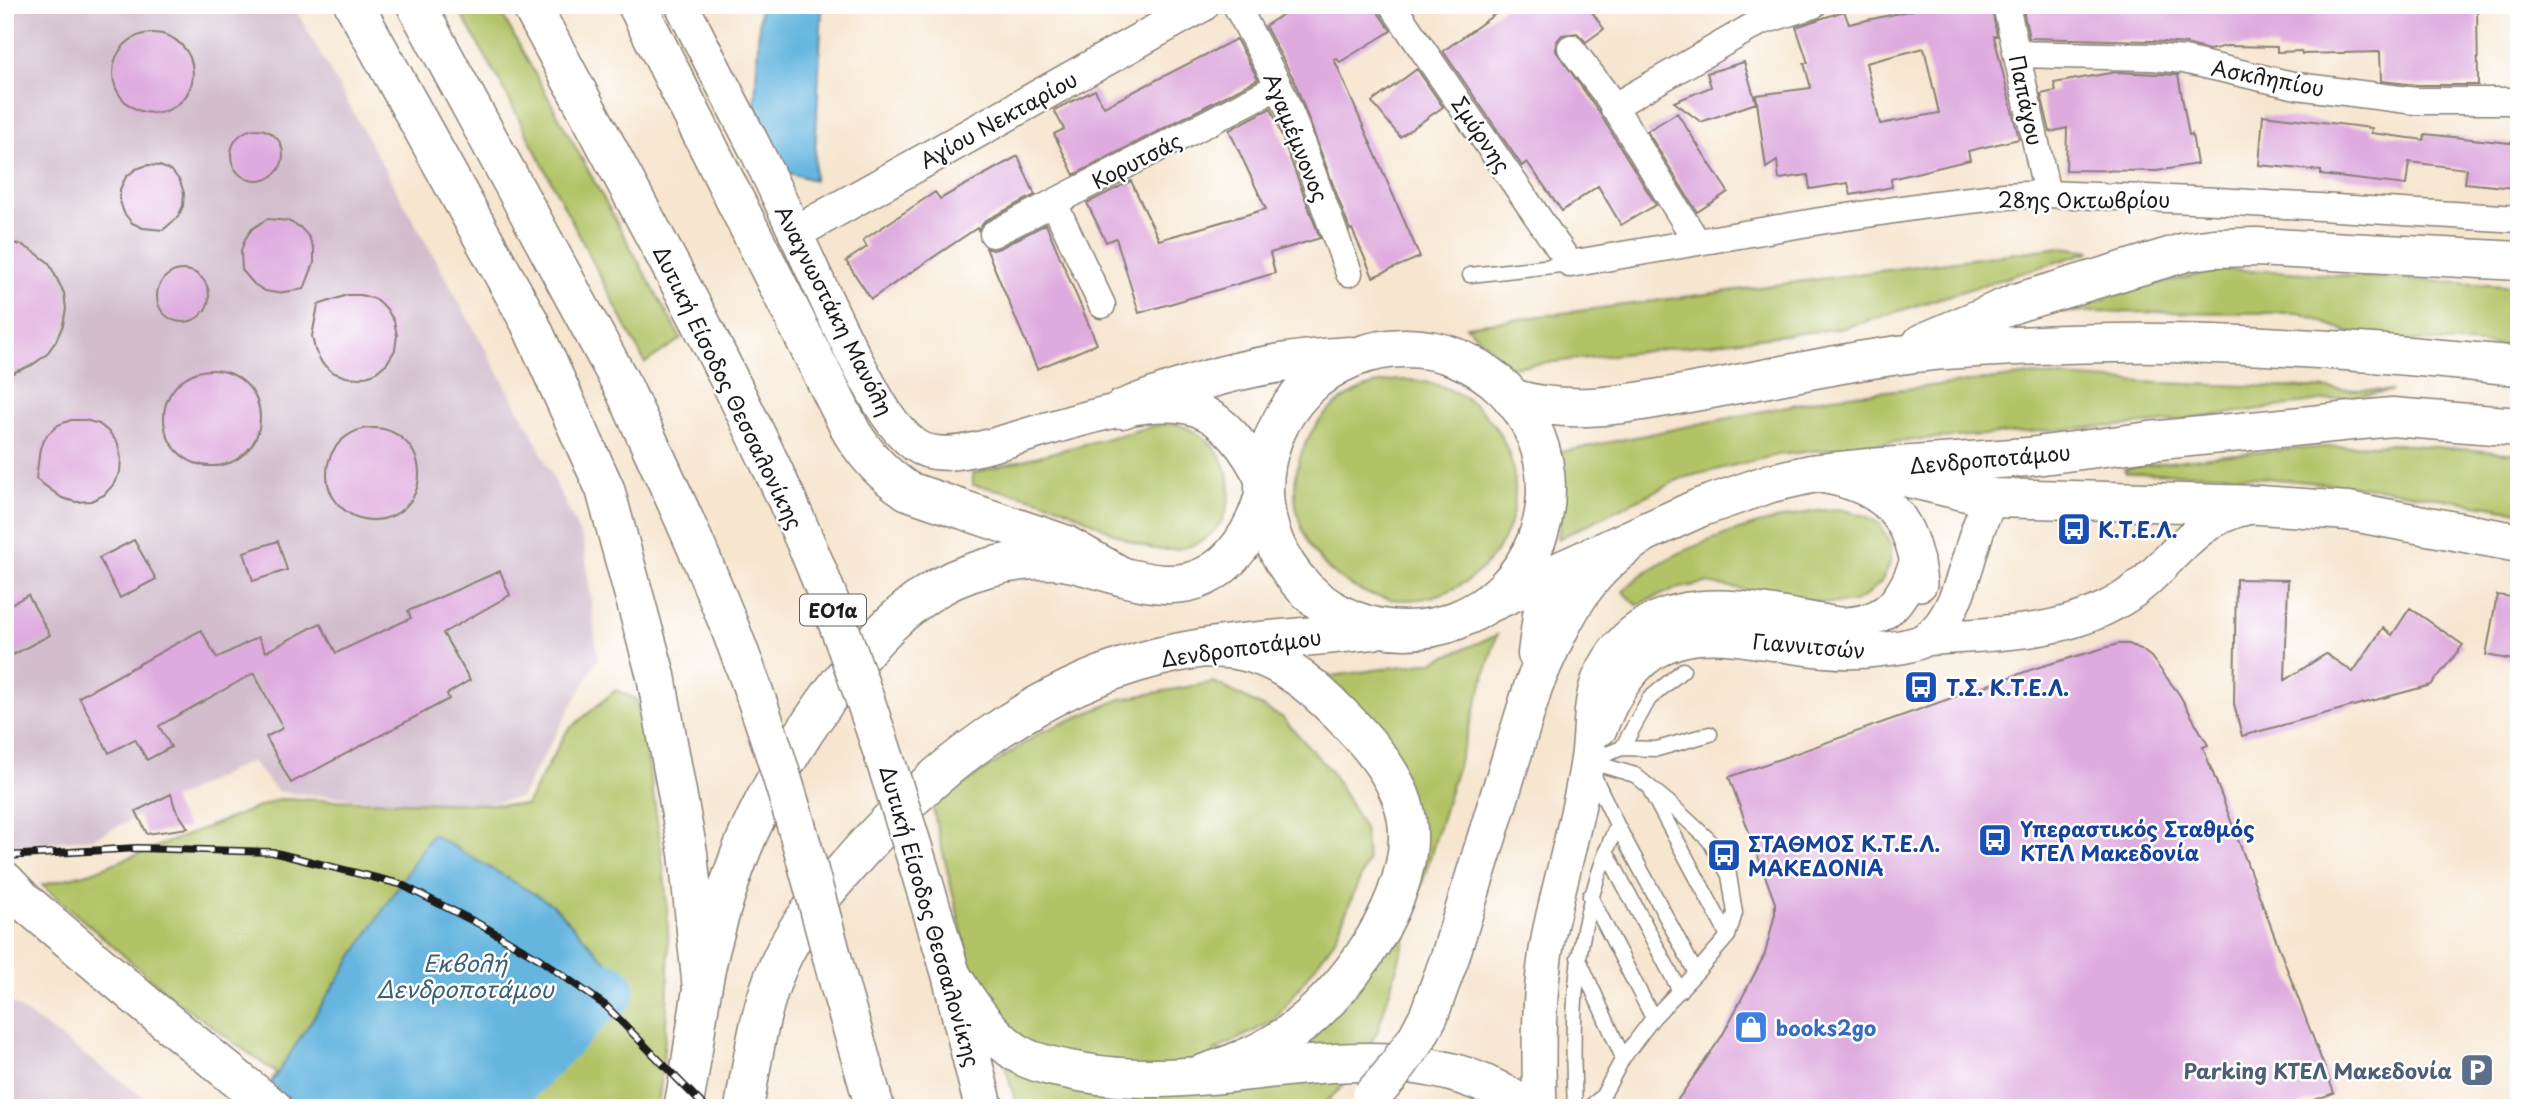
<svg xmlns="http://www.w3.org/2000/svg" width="2524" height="1113" viewBox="0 0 2524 1113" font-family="'Playpen Sans',sans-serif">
<rect width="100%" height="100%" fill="#fff"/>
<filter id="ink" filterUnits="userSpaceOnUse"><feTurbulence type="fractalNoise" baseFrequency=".0143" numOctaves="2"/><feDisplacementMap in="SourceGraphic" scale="14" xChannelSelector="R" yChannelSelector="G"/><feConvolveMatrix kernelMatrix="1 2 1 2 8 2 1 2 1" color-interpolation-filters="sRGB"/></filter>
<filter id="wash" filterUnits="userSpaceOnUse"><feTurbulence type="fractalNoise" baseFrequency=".00686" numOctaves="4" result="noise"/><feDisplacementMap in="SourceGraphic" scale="28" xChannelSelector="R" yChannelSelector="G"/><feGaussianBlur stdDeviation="1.57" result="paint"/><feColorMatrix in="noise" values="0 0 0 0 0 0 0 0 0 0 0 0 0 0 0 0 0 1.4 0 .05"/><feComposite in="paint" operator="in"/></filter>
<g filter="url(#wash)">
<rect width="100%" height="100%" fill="#f6e5cf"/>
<path fill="#d1bdcc" d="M5,5H293L530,429L584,543L598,659L520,798L460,807L278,792L251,761L94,838L11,846L5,835Z
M5,998L159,1108H5Z"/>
<path fill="#b2c366" stroke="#677041" stroke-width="2" d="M456,5H497L681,339L645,363L500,82Z
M2061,247L2092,251L1844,328L1511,367L1466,326Z
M2219,270L2273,271L2519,287V346L2363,338L2300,313L2062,312L2132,290Z
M2031,375L2159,383L2393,391L2159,423L1924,439L1777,455L1682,478L1558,539C1562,509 1565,482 1556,453L1832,397Z
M1295 490a110 110 0 1 1 220 0a110 110 0 1 1-220 0Z
M1176,424C1252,445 1247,550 1164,550C1134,549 1090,519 1061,507C1032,496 1003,491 973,485V473L1158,425Z
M2399,444L2519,454V511L2383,489L2223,474L2126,473L2124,469C2215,453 2306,447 2399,444Z
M1840,509L1866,516L1880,524L1891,547L1890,564L1881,582L1867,595L1852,603H1827L1706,583L1675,589L1637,605L1623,592C1658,549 1784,511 1840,509Z
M1497,635L1377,1033L1341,1088L1319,1108H1017L989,1008L971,970L932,806L1039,733L1121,699L1214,682L1282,717L1330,770L1364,828L1368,860L1334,941L1274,1021L1214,1051L1295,1056L1419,854L1317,678L1432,662Z
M616,690L636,699C649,764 660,829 666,894C672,965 666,1038 658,1108H255L276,1073L173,998L42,885L92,872L279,799L526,805L567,731Z"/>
<path fill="#65b5df" stroke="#40687e" stroke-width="2" d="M760,5H822L814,180L752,163Z
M432,834L553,905L620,976L473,1108H255Z"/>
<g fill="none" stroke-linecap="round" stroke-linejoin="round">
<path stroke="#65b5df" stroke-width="56" d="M485,1108L595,997L607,990"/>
</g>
<g id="blocks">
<path fill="#deabde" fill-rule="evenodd" d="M1297,5H1376L1379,14L1391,31L1340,62L1336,58L1334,59L1420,257L1373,277L1352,229L1350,230L1294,80L1265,26Z
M1508,5H1587L1604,29L1586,42L1577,33L1562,35L1556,42V51L1597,109L1656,205L1621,225L1598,186L1562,211L1527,162L1522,166L1443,51Z
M1936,5H1991L1997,36H1994L2019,139L1968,151L1970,160L1891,179L1892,187L1851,195L1848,183L1810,189L1808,175L1779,179L1777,161L1766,168L1756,95L1811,88L1804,63H1808L1796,27L1844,11L1849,24ZM1924,48L1939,113L1880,124L1866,63Z
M2022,5H2477L2478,85H2417L2381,81L2380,52L2302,54L2301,51L2277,52V47L2227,46L2209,50L2186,44L2152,41L2029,38Z
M113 73a40 40 0 1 1 80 0a40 40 0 1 1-80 0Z
M1236,39L1258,79L1074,175L1054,134L1064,129L1054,110L1095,90L1104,107Z
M1744,62L1756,103L1701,122L1674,102L1711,87L1707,73Z
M1417,69L1443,107L1400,137L1372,102Z
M2116,72L2178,75L2189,135L2192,134L2197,164L2157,171L2066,170L2067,128L2050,132L2041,94L2056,91L2054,83Z
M1271,108L1320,238L1270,253L1275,273L1139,313L1116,238L1106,242L1087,203L1131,181L1159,240L1266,209L1229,130Z
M1677,113L1728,192L1697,212L1647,131Z
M2263,115L2372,128L2371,133L2424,140L2425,134L2519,144L2514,188L2465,183L2467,169L2409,162L2406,185L2321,175V171L2259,165Z
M231 155a26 26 0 1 1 52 0a26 26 0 1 1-52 0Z
M1018,156L1035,195L986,220L978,230L977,228L871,299L846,261L867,247L863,240L935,192L940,199Z
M148,165L160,166L172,171L180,181L184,193L183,206L178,217L163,230L143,228L132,223L124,213L120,201V189L126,177L136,169Z
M267,219L288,221L300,227L309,237L314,249V263L304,289L277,293L265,291L254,284L242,270L241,251L245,239L252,229Z
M1046,224L1097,344L1037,369L986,248L993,250L1000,248Z
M5,241L22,245L36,253L49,263L64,293L66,309L63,325L56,341L46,355L32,365L5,376Z
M157 296a26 26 0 1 1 52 0a26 26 0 1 1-52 0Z
M347,295H361L375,299L386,308L394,321L397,335L395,350L387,363L375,373L360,378L346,377L332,372L322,363L315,350L312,336L318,305Z
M164 418a48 48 0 1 1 96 0a48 48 0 1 1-96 0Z
M71,420H85L99,424L110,433L118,444L121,458L120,472L113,485L104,495L91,501L76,502L62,498L36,479L40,448L47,435L58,425Z
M327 474a46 46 0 1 1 92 0a46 46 0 1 1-92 0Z
M134,540L156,579L120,598L99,558Z
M278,541L287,570L253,581L244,552Z
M500,571L510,595L443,633L470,680L447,694L449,699L291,783L266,737L283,728L254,673L159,726L171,747L147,760L135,739L109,753L79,697L201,630L217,658L258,637L266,652L320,623L336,653L411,618L408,611Z
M2236,579L2288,580L2285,680L2326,654L2353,672L2383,628L2392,635L2410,608L2463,645L2431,685L2242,736L2234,704Z
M28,595L50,635L5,659V607Z
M2497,595L2519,598V661L2486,655Z
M2118,644H2129L2141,649L2151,657L2179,694L2208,745L2203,747L2334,1093L2292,1108H1672L1722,1036L1765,954L1775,914V903L1729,777L2036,668Z
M171,794L175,808L188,828L147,834L136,811Z"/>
</g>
</g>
<g filter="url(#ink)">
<use href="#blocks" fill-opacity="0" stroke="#898076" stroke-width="2"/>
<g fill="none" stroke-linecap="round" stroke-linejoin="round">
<g stroke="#898076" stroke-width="17">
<path id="service" d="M1470,275L1570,264
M1622,748L1649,699L1683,670
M1588,761L1635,775L1669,803L1709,840L1729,875L1735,913L1728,936L1696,973L1653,1018L1623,1058L1602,1097L1588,1108
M1589,761L1622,748L1657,749L1710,734
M1592,772L1617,825L1696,973
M1651,792L1728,936
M1606,851L1680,991
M1590,896L1653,1018
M1578,957L1623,1058
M1575,1108C1570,1004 1575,922 1617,825"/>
</g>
<g stroke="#898076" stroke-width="29">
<path id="minor" d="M1236,5L1279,86L1293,120L1349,273
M1392,5L1570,264L1820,221L1928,205L2004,196L2047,194L2218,201L2519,219
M2006,5L2047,194
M1571,48L1610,100L1697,242
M2018,54L2152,57L2184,60L2297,86L2416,101H2519
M1613,107L1760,22L1813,5
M1054,203L1102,305
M993,234L1279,86"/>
</g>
<g stroke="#898076" stroke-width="36">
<path id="tertiary" d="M682,5C707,56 734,106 759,156C792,223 821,292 855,358C872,388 886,423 915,445C933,458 960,453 981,448C1036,435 1147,390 1198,410C1230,423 1250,454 1264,484
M795,233L1202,5
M1820,476C1886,486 1914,518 1920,584
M1925,639C1992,633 2063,636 2122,599C2171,569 2187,520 2250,507
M1600,729C1660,574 1762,665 1878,650C1892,648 1911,647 1924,640C1956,621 1966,564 1977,532C1981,520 1986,509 1992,498
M1540,1108C1538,1050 1538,990 1549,933C1561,876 1578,820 1587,762C1592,734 1588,705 1599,678C1609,656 1625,635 1647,623C1703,591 1778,615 1839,624C1886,624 1902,602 1917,561"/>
</g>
<g stroke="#898076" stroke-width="41">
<path id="secondary" d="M1922,343L2016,303L2186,252L2214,248L2256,247L2519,261
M1264 489a141 141 0 1 1 282 0a141 141 0 1 1-282 0Z
M1512,398C1575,418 1642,401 1705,390C1789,375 1874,354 1960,349C2028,345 2098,342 2166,343C2283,344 2402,355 2519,366
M1122,409C1201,378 1265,360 1350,356
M1905,477L1992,498L2260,505L2348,511L2519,543
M1485,605L1699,508L1771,483L1811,474L1869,468L2028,457L2150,441L2392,417L2519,427
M5,881L25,902L150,1008L273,1108
M683,1108C695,1051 698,992 714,936C723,902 734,867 748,835C781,760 858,640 926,595C961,571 1011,558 1053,560C1075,561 1098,570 1120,576C1136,580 1155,585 1172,584C1222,583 1252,539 1264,495
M744,1108C753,1059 759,1009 779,964C795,927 820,898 846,868C928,772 1033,688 1158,657C1228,640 1301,639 1373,630"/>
</g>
<g stroke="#898076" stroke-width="41">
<path id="trunk" d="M354,5L529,321L605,489L656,676L688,853L702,989
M416,5L624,389
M531,5L699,319
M637,5L852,433C868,458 884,475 908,491L1064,544L1121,576
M1537,654L1543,608L1541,581
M933,914L951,974L984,1108
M951,974C968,1003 994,1041 1024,1057C1043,1066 1065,1069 1086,1073C1230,1099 1398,1013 1526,1108
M840,987L875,1108
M1417,1038L1429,1015L1450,957L1534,684C1565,615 1581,573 1647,531
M1197,1076C1233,1064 1267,1052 1297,1028C1355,983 1428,879 1403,803C1393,772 1369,743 1346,720C1317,690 1285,660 1241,651C1229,648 1216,649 1204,648"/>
</g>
<use href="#service" stroke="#fff" stroke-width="14"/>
<use href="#minor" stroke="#fff" stroke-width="26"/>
<use href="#tertiary" stroke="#fff" stroke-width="33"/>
<use href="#secondary" stroke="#fff" stroke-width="38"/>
<use href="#trunk" stroke="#fff" stroke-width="38"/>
<g stroke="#1c1c1c" stroke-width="8">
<path id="rail" d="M5,856L137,848L272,852L400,884L481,925L538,958L606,1006L706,1108"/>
</g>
<use href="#rail" stroke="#fff" stroke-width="5" stroke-dasharray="16" stroke-linecap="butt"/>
<g stroke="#898076" stroke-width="41" stroke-linecap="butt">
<path id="trunk-bridge" d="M699,319C747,415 796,512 834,613C871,712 903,813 933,914
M624,389C669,485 714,581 750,681C786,781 813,884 840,987
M1371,1097L1390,1076L1417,1038"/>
</g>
<use href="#trunk-bridge" stroke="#fff" stroke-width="38"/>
</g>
</g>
<defs>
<g id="bus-square" transform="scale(1.75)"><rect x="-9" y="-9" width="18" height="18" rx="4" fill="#1a4fb4" stroke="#fff"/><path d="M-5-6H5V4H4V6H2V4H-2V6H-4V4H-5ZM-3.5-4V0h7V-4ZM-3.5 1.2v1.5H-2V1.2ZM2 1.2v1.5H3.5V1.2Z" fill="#fff"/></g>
<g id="shop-square" transform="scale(1.75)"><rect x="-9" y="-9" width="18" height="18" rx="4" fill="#3f7fe0" stroke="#fff"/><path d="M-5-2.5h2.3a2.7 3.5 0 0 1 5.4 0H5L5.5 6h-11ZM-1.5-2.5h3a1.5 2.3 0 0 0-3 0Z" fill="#fff"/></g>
<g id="parking-square" transform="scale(1.75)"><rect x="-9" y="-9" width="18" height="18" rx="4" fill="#5c6f8a" stroke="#fff"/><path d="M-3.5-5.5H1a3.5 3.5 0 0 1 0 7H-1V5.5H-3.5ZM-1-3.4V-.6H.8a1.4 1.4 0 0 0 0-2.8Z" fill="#fff"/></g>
</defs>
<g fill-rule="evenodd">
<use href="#bus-square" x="2074" y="529"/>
<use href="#bus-square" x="1921" y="687"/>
<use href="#bus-square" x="1995" y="840"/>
<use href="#bus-square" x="1724" y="855"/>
<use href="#shop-square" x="1751" y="1027"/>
<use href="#parking-square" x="2477" y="1070"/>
</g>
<g text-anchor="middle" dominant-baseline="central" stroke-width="5" stroke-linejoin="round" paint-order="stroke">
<rect fill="#fff" stroke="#606060" stroke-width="2" x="800" y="594.5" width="66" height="31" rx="5"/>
<g font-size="19" font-weight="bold" fill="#1c1c1c">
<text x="833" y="610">ΕΟ1α</text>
</g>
<g font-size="21" fill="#1c1c1c" stroke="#fff">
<text transform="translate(2268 77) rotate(11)">Ασκληπίου</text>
<text transform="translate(2027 100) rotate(78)">Παπάγου</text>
<text transform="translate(998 119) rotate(-29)">Αγίου Νεκταρίου</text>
<text transform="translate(1482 134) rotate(56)">Σμύρνης</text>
<text transform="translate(1297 137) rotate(68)">Αγαμέμνονος</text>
<text transform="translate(1136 160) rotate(-27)">Κορυτσάς</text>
<text x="2084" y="199">28ης Οκτωβρίου</text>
<text transform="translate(835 310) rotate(63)">Αναγνωστάκη Μανόλη</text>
<text transform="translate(729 387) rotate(64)">Δυτική Είσοδος Θεσσαλονίκης</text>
<text transform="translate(1990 458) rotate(-5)">Δενδροποτάμου</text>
<text transform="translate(1809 645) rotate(5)">Γιαννιτσών</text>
<text transform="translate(1241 647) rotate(-8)">Δενδροποτάμου</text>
<text transform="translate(931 916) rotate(74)">Δυτική Είσοδος Θεσσαλονίκης</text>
</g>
<g font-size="21" font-weight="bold" fill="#164399" stroke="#fff" text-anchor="start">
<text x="2098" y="529">Κ.Τ.Ε.Λ.</text>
<text x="1946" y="687">Τ.Σ. Κ.Τ.Ε.Λ.</text>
<text x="2020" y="828">Υπεραστικός Σταθμός<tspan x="2020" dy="24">ΚΤΕΛ Μακεδονία</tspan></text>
<text x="1748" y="843">ΣΤΑΘΜΟΣ Κ.Τ.Ε.Λ.<tspan x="1748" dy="24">ΜΑΚΕΔΟΝΙΑ</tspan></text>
</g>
<g font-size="21" font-weight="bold" fill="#366cbe" stroke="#fff" text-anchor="start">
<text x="1776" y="1027">books2go</text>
</g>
<g font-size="21" font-weight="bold" fill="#4e5e75" stroke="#fff" text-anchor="end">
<text x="2452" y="1070">Parking ΚΤΕΛ Μακεδονία</text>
</g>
<g font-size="23" font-style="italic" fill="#3d6174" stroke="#fff">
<text x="465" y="962">Εκβολή<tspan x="465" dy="26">Δενδροποτάμου</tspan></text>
</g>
</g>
<rect width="2524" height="1113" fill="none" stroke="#fff" stroke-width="28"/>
</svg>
